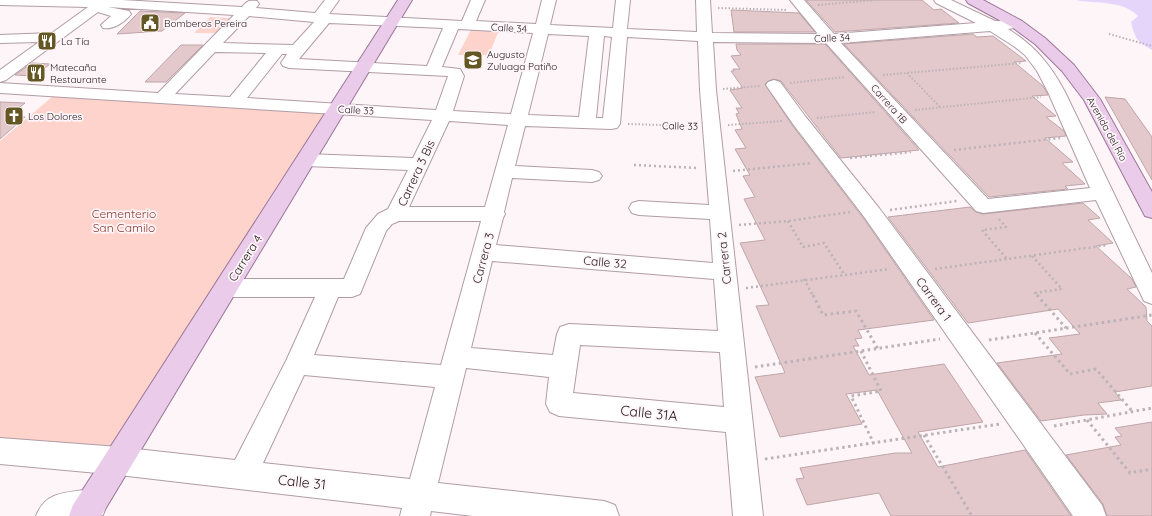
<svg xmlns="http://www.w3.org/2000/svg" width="1152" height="516" viewBox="0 0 1152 516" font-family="Quicksand,sans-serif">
<rect width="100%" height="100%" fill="#fef5f9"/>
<path fill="#fdd3cb" d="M210,17L230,18L216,33H194Z
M472,28L499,30L489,55H458Z
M58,92L338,109L119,461L0,451V141Z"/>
<path fill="#e6d5fa" d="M1076,0H1152V50C1137,42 1135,38 1131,22L1138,16C1123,0 1096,4 1076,0Z"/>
<path fill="#e3c9cc" stroke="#bea5a8" d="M806,0H922L934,10L941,9L959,23L835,32Z
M731,10L799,13L815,32H734Z
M140,11L185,13L162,31L117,34Z
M973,34L977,37L993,36L1026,61L1014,62L1043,86L1048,95L1032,96L1056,116L1046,117L1064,131L1066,136L1045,138L1073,162L1062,163L1085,184L1065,186L1068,189L989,197L844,44Z
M736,44H825L919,150L841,158L781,81L774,79L768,81L765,84L792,125L864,219L934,320L858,330L862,338L855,339L859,346H853L869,375L944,364L983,422L918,432L938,467L1025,450L1071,516H891L879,493L807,505L796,479L804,478L800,468L895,453H912L877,390L846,394L862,424L780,437L755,377L785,373L756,306L769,305L740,243L765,240L744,199L755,197L743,176L750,175L735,149L746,148L735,130L742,129L736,114L739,113L736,108H742L730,90L743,88L731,71H734L733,69H740L731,56L741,55L737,50Z
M181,45H203L166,82H145Z
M32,63L50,64L35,76L15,75Z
M1105,97L1125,99L1152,137V180Z
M0,102L25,103L9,116L25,117L0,139Z
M1083,203L1100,218L1088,220L1113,243L1096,246L1132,279L1136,287L1127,289L1146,307L1147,321L1152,326V386L1115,392L1121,400L1098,403L1107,414L1084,415L1041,421L997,363L1062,354L1049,338L1080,334L1058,309L968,323L888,217L970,207L976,212L983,214Z
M1152,422V516H1107L1103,504L1066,455L1121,445L1115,437L1122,436L1115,428Z"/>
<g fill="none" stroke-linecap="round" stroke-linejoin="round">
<g stroke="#b19ca6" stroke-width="2">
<path id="minor" d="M0,0H122L242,7C247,1 249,0 257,1L259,4L256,8L315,13L325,0H339L329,14L462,21L471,0H485L476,21L536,24L542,0H556L550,25L613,28L616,0H630L627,29L697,32L696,0H710L712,33L818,34L790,0H804L834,34L976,23L936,3L934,0H951L995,21L1017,20L1022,21L1024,24L1022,27L1008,29C1035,46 1050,64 1065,92L1152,273V304L1144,301L1096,200L983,213L976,211L826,43L713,42L716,90L763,516H733L726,432L559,416L550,412L546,404L549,377L466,368L438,483L604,501L615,505L619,516H473L431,511L430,516H400L402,508L119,475L0,464V438L119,447L235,460L286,361L315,297H226L218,294L215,288L218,282L226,279H344L366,228L378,214L388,209L408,170L306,166L299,164L297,160L299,156L306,154L413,158L432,120L0,93V83L158,93L234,15L108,7L129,11L131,14C125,22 113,30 103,28L101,25L111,16L98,12L6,80L0,82V70L39,42L0,43V35L52,33L88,7L0,5ZM249,16L314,22L293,45L223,43ZM329,23L443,28L427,66L299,59ZM458,29L533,33L511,114L453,111L464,76L460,69L442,67ZM990,31L1015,47L1025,55L1037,71L1048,92L1090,188L988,199L841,43ZM548,34L589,36L579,117L528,115ZM604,36L612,37L603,118H596ZM627,37L698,41L700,90L709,205L639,201L632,203L629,208L632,213L639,215L710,219L713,263L496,245L503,218L505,214L504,212L512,178L592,182L599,180L602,176L599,172L592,170L515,166L525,126L611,129L617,128L620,124ZM215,52L266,53L230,97L175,94ZM282,54H287L281,63L283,66L289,68L448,76L436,110L247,98ZM449,121L508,125L485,207H409ZM399,221H481L441,365L314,355L338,297H352L360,294L386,231L392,224ZM492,261L714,279L718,331L569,324L560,327L557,334L553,355L471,348ZM580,345L720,352L724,407L573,393ZM304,375L435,387L410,479L263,463Z
M774,80L780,82L805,116L879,208L1102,505L1106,516H1073L865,218L793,124L766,85L768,82Z
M92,489L103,493L107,504L103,515L99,516H36C46,490 68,493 92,489Z"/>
</g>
<g stroke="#9b7698" stroke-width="2">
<path id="major" d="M398,0H412L101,516H69L73,505Z
M966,0H983L1022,21L1045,38L1074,65L1100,99L1152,192V218L1145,216L1084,100L1062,71L1035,44L1012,27L968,3Z"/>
</g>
<path stroke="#bbb3b7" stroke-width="2" stroke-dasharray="1.5 2" stroke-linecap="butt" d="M818,5L875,0
M718,8L787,10
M1109,34L1152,46
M907,73L940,107
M883,75L1022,63
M790,83L845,77
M723,89L760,86
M915,110L1041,97
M817,118L876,112
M628,124L695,126
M728,125L782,121"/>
<path stroke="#bbb3b7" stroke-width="2.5" stroke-dasharray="2 3" stroke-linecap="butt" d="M954,150L1060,138
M850,158L911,152
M634,165L698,168
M733,171L812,163
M890,210L957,201
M999,219L1006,227L982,230L1007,259
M788,221L803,247L824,243L844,274
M739,225L788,221L850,212
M1032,256L1062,289L1035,293L1038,296
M935,269L1108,245
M804,279L813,296
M746,288L890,269"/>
<path stroke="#bbb3b7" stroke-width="3" stroke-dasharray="2.5 3.5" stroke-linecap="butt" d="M813,295L823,315L856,311L878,349
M1037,295L1066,328
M1035,333L1070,374L1096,369L1132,411
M989,340L1152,315
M861,351L881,391L851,396L874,444
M755,367L940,339
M1087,420L1130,473L1152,469
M1054,426L1152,408
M924,435L972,516
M765,459L1000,424"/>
<use href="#minor" fill="#fff" fill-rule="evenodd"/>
<use href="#major" fill="#eacbe9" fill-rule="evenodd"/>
</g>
<defs>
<g id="civic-square" transform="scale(1)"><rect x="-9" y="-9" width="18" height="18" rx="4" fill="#645723" stroke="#fef5f9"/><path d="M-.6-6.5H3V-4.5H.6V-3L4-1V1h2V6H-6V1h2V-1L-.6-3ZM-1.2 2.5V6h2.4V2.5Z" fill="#fff"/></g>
<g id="restaurant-square" transform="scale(1)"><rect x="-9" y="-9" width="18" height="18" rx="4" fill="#645723" stroke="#fef5f9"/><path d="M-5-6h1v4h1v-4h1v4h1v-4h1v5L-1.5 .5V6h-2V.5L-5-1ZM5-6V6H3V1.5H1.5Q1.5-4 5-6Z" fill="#fff"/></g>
<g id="school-square" transform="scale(1)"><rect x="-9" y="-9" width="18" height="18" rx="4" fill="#645723" stroke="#fef5f9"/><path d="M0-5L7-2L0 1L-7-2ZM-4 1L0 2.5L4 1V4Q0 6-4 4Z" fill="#fff"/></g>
<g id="church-square" transform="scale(1)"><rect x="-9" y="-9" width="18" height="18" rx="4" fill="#645723" stroke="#fef5f9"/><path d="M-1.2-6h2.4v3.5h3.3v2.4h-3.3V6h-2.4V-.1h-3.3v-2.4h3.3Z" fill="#fff"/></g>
</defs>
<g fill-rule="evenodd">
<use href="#civic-square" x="150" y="23"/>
<use href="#restaurant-square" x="47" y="41"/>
<use href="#school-square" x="473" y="60"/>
<use href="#restaurant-square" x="36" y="73"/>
<use href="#church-square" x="14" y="116"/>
</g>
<g text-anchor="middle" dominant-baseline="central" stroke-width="3.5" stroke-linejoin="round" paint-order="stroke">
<g font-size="10" fill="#21191d" stroke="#fef5f9" text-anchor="start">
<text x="164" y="23">Bomberos Pereira</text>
<text x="61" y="41">La Tía</text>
<text x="487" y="54">Augusto<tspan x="487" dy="12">Zuluaga Patiño</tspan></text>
<text x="50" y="67">Matecaña<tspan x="50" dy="12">Restaurante</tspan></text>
<text x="28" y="116">Los Dolores</text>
</g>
<g font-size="10" fill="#21191d" stroke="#fef5f9">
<text transform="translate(509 28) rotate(3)">Calle 34</text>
<text transform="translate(832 38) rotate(-2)">Calle 34</text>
<text transform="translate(889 104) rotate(48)">Carrera 1B</text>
<text transform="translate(356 110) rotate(3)">Calle 33</text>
<text transform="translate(680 126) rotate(1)">Calle 33</text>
<text transform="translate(1107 129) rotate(61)">Avenida del Río</text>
</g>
<g font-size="12" fill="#21191d" stroke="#fef5f9">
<text transform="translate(416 173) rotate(-65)">Carrera 3 Bis</text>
<text transform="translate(245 258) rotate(-58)">Carrera 4</text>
<text transform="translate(483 258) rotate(-75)">Carrera 3</text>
<text transform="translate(724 258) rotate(-96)">Carrera 2</text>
<text transform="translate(605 262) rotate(5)">Calle 32</text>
<text transform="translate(934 299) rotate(54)">Carrera 1</text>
</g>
<g font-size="12" fill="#8c372b" stroke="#fef5f9">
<text x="124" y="213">Cementerio<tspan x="124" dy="14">San Camilo</tspan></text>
</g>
<g font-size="14" fill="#21191d" stroke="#fef5f9">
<text transform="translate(649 413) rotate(6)">Calle 31A</text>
<text transform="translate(302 482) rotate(6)">Calle 31</text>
</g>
</g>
</svg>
